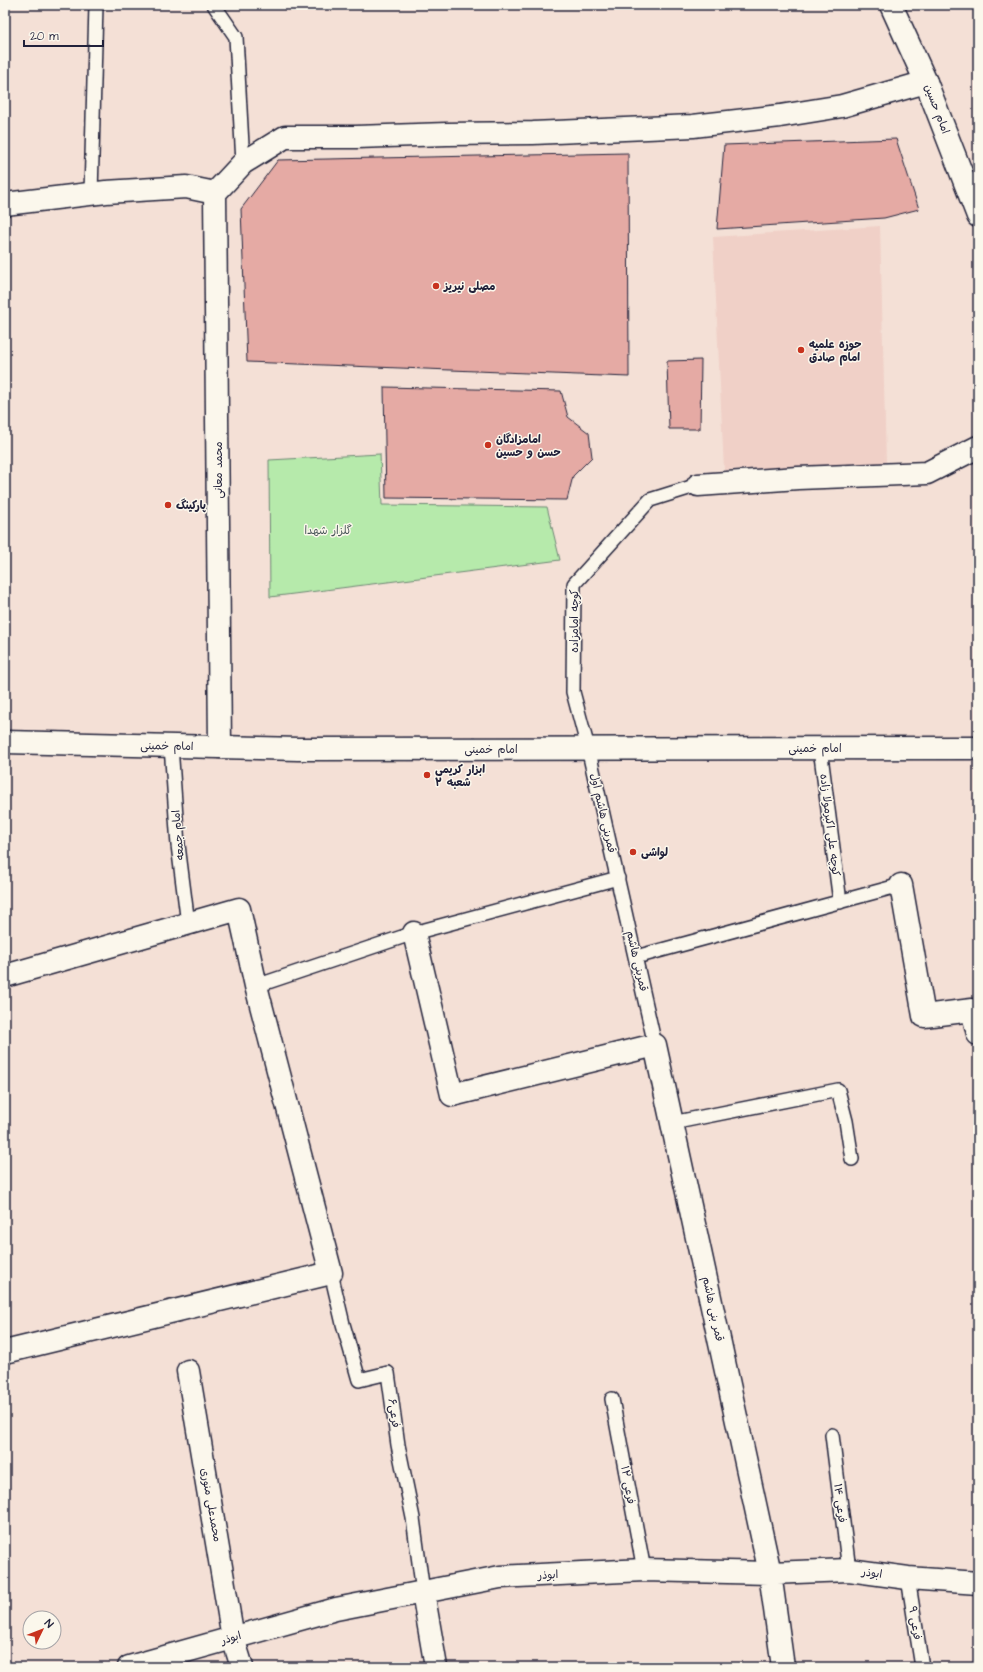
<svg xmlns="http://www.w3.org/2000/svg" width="983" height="1672" viewBox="0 0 983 1672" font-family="'Architects Daughter','Playpen Sans Arabic',sans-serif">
<rect width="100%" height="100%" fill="#f4e0d6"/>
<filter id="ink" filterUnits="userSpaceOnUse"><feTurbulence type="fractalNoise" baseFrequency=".025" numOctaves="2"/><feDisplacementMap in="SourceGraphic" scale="8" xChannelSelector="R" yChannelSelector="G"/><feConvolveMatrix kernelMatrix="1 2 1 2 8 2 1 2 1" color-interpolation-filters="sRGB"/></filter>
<g filter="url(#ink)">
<path fill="#f0d0c7" d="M880,226L886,463L724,470L713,237Z"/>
<path fill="#b6eaab" stroke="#6c8673" d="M380,454L382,505L547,507L560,560L270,597L269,460Z"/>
<path fill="#e5aaa4" stroke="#22223b" d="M896,139L919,209L884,218L717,229L724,145Z
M628,153L629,377L247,362L241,209L278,160Z
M701,360L700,429H669L667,361Z
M384,387L561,391L568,417L589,433L592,457L573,476L567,500L386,498Z"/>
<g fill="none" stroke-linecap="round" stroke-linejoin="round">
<g stroke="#22223b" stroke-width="16">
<path id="service" d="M214,5L236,37L243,163
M91,194L96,5
M171,746L178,845L188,924
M820,748L840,902
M636,957L901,885
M256,986L414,933L618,878
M655,1045L588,748L573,692L574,584L650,500L698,485
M672,1123L838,1090L846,1121L852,1159
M331,1273L343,1324L359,1380L388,1373L398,1445L413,1518L423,1592
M612,1399L644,1570
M832,1435L849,1570
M908,1578L922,1667"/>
</g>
<g stroke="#22223b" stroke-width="25">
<path id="minor" d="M215,193L243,163L285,137H356L447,134L533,133L693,126L780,116L842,106L926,82
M215,193L220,747
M5,204L106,192L186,187L215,193
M698,485L798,478L927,473L978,447
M901,885L924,1016L972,1010L978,1034
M414,933L452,1095L655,1045L770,1573
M5,976L239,909L256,986L331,1273L5,1352
M188,1371L233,1638L242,1667
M423,1592L436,1667"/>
</g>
<g stroke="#22223b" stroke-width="25">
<path id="tertiary" d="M891,5L926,82L978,216
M770,1573L783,1667
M129,1667L336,1609L500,1577L644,1570L770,1573L849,1570L908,1578L978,1583"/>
</g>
<g stroke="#22223b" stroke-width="25">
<path id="secondary" d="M5,742L298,749L978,748"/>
</g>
<use href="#service" stroke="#fbf7ec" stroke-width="13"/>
<use href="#minor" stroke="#fbf7ec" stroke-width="22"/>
<use href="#tertiary" stroke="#fbf7ec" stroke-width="22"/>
<use href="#secondary" stroke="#fbf7ec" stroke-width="22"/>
</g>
</g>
<g fill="#c8321e" stroke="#fbf7ec" stroke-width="1.5">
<circle cx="436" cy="286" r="4"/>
<circle cx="801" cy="350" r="4"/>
<circle cx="488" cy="445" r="4"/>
<circle cx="168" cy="505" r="4"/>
<circle cx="427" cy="775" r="4"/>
<circle cx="633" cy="852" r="4"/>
</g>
<g text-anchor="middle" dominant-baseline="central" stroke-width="3" stroke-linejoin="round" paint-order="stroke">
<g font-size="11" fill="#22223b" stroke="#fbf7ec">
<text transform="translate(937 109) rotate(69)">امام حسین</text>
<text transform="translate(218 470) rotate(-90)">محمد معانی</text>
<text transform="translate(574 621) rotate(-90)">کوچه امامزاده</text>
<text transform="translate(167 746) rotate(1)">امام خمینی</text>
<text x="815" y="748">امام خمینی</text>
<text x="491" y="749">امام خمینی</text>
<text transform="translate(603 813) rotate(77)">قمربنی هاشم اول</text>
<text transform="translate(830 825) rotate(83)">کوچه علی اکبرمولا زاده</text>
<text transform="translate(178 835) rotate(-95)">امام جمعه</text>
<text transform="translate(637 961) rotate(77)">قمربنی هاشم</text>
<text transform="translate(713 1309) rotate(78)">قمر بنی هاشم</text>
<text transform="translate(394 1413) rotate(82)">فرعی۶</text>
<text transform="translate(628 1485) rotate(80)">فرعی ۱۲</text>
<text transform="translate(840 1503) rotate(83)">فرعی ۱۴</text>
<text transform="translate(211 1505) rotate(80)">محمدعلی منوری</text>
<text transform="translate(872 1573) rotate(8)">ابوذر</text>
<text transform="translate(548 1575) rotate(-3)">ابوذر</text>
<text transform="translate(915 1623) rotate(81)">فرعی ۹</text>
<text transform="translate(231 1638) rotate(-16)">ابوذر</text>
</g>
<g font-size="11" font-weight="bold" fill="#22223b" stroke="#fbf7ec" text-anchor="start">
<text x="444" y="286">مصلی نیریز</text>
<text x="809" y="344">حوزه علمیه<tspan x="809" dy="13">امام صادق</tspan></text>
<text x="496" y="439">امامزادگان<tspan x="496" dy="13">حسن و حسین</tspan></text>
<text x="176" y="505">پارکینگ</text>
<text x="435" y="769">ابزار کریمی<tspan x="435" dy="13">شعبه ۲</tspan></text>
<text x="641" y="852">لواشی</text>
</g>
<g font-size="11" fill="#475457" stroke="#fbf7ec">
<text x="328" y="530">گلزار شهدا</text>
</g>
</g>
<rect width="983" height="1672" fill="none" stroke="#fbf7ec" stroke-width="20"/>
<rect x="10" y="10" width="963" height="1652" fill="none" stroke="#22223b" stroke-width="1.5" filter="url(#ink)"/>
<g transform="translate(42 1630) rotate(47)"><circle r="19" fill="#fbf7ec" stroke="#a4a2a5"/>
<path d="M0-3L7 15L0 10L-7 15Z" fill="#c8321e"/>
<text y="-6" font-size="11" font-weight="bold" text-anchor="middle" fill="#22223b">N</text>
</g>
<path d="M24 40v6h79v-6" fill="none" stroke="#22223b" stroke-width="2"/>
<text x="30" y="40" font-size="12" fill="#22223b" stroke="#fbf7ec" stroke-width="3" paint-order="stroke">20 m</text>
</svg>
